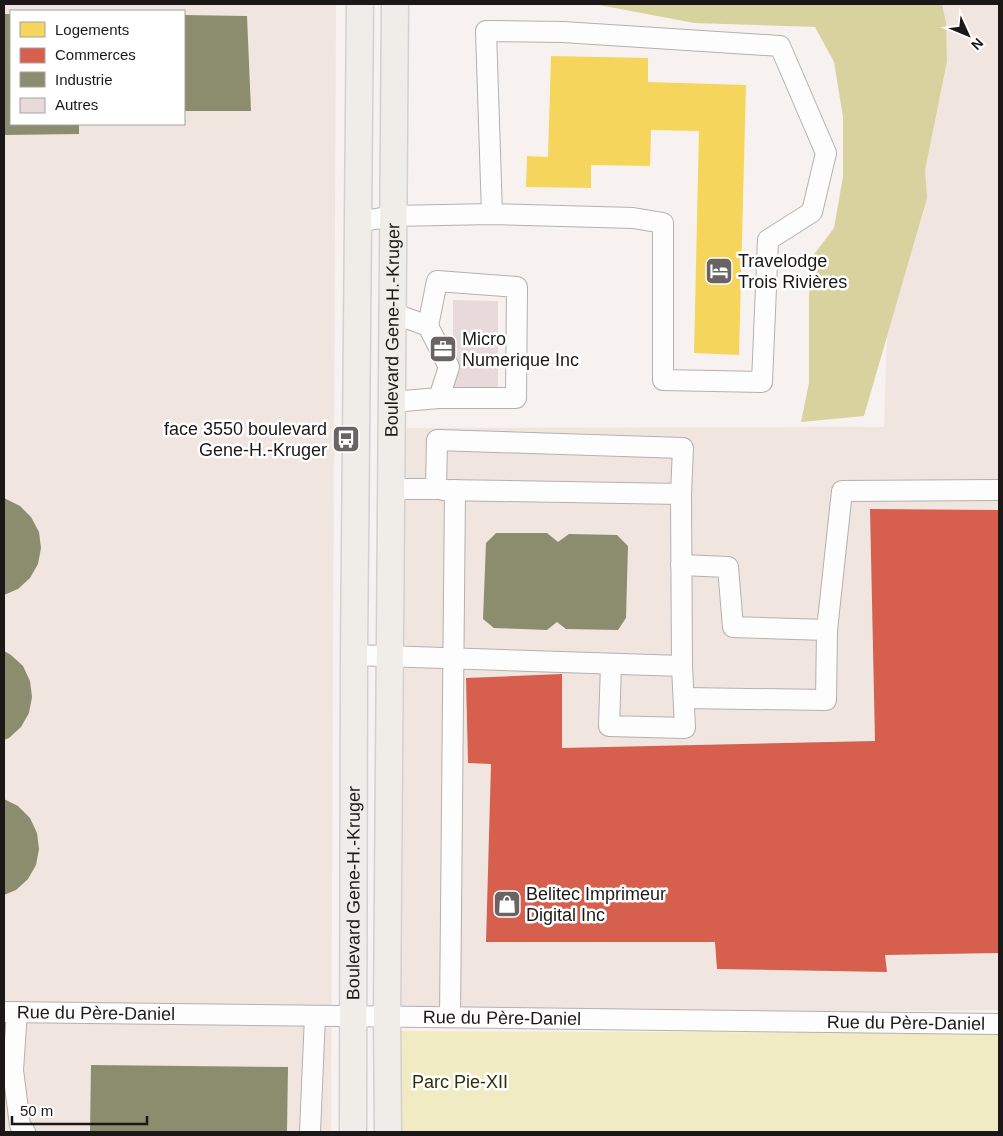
<svg xmlns="http://www.w3.org/2000/svg" width="1003" height="1136" viewBox="0 0 1003 1136" font-family="Helvetica,sans-serif">
<rect width="100%" height="100%" fill="#f7f2f0"/>
<path fill="#f1e5e0" fill-rule="evenodd" d="M4,4H336L331,1132H4ZM11,11H184V124H11Z
M898,4H999V1010L387,1015L396,428L884,427Z"/>
<path fill="#f0ebc2" d="M383,1031L999,1033V1132H382Z"/>
<path fill="#d8d29e" d="M594,4H942L946,23L947,61L925,170L927,198L864,416L801,422L809,383V261L834,228L843,177V117L834,62L815,27L694,23Z"/>
<path fill="#f6d55c" d="M551,56L648,58V82L746,85L739,355L694,353L699,131L651,130L650,166L591,165V188L526,187L527,156L548,157Z"/>
<path fill="#d6604d" d="M870,509L999,510V953L885,955L887,972L717,969L715,942H486L491,764L468,763L466,678L562,674V748L875,741Z"/>
<path fill="#8c8c6e" d="M4,14H11V124H79V134L4,135Z
M184,15L247,16L251,111H184Z
M4,498L20,506L31,517L39,532L41,548L38,564L30,578L18,589L4,595Z
M496,533H547L558,542L569,534L617,535L628,546L626,618L618,630L566,629L557,622L547,630L494,628L483,619L486,543Z
M4,651L11,655L23,666L30,681L32,697L29,713L21,727L9,738L4,740Z
M4,799L18,806L30,818L37,833L39,849L36,865L28,879L16,890L4,895Z
M91,1065L288,1067L287,1132H90Z"/>
<path fill="#e8dadb" d="M453,300L498,301V387H453Z"/>
<g fill="none" stroke-linecap="round" stroke-linejoin="round">
<g stroke="#b4b0af" stroke-width="22">
<g id="minor">
<path d="M358,222L393,216L492,214L633,218L663,223V380L762,382L768,240L812,212L826,153L780,46L563,32L486,31L492,214"/>
<path d="M428,326L437,281L517,287L516,398H439"/>
<path d="M392,402L439,398L449,367L428,326L393,313"/>
<path d="M443,490L681,494"/>
<path d="M681,565L728,567L733,627L827,630"/>
<path d="M354,655L682,666L681,494L683,448L437,440L436,489H391"/>
<path d="M611,664L609,726L685,728L682,666"/>
<path d="M684,698L826,700L827,630L842,491L999,490"/>
<path id="s1" d="M4,1012L999,1024"/>
<path d="M17,1012L13,1070L20,1125L25,1132"/>
<path d="M450,1017L455,490"/>
<path d="M310,1132L315,1016"/>
</g>
</g>
<g stroke="#d3d0d0" stroke-width="29">
<g id="major">
<path id="s2" d="M353,1132L354,655L360,4"/>
<path id="s3" d="M388,1132L387,1016L395,4"/>
</g>
</g>
<use href="#minor" stroke="#fefdfd" stroke-width="20"/>
<use href="#major" stroke="#f0ece7" stroke-width="26"/>
</g>
<defs>
<g id="hotel-square" transform="scale(1.4375)"><rect x="-9" y="-9" width="18" height="18" rx="4" fill="#696463" stroke="#fff"/><path d="M-6-4.5h1.5V1H6V5H4.5V3h-9V5H-6ZM-4 0a1.8 1.8 0 1 1 3.6 0ZM.5 0V-2.5h3Q6-2.5 6 0Z" fill="#fff"/></g>
<g id="office-square" transform="scale(1.4375)"><rect x="-9" y="-9" width="18" height="18" rx="4" fill="#696463" stroke="#fff"/><path d="M-6-3h4V-5.5h4V-3h4V5H-6ZM-1-4.5V-3h2v-1.5ZM-6 0V1H6V0Z" fill="#fff"/></g>
<g id="bus-square" transform="scale(1.4375)"><rect x="-9" y="-9" width="18" height="18" rx="4" fill="#696463" stroke="#fff"/><path d="M-5-6H5V4H4V6H2V4H-2V6H-4V4H-5ZM-3.5-4V0h7V-4ZM-3.5 1.2v1.5H-2V1.2ZM2 1.2v1.5H3.5V1.2Z" fill="#fff"/></g>
<g id="shop-square" transform="scale(1.4375)"><rect x="-9" y="-9" width="18" height="18" rx="4" fill="#696463" stroke="#fff"/><path d="M-5-2.5h2.3a2.7 3.5 0 0 1 5.4 0H5L5.5 6h-11ZM-1.5-2.5h3a1.5 2.3 0 0 0-3 0Z" fill="#fff"/></g>
</defs>
<g fill-rule="evenodd">
<use href="#hotel-square" x="719" y="271"/>
<use href="#office-square" x="443" y="349"/>
<use href="#bus-square" x="346" y="439"/>
<use href="#shop-square" x="507" y="904"/>
</g>
<g text-anchor="middle" dominant-baseline="central" stroke-width="5" stroke-linejoin="round" paint-order="stroke">
<g font-size="18" fill="#1c1817" stroke="#fff" text-anchor="start">
<text x="738" y="261">Travelodge<tspan x="738" dy="21">Trois Rivières</tspan></text>
<text x="462" y="339">Micro<tspan x="462" dy="21">Numerique Inc</tspan></text>
<text x="327" y="429" text-anchor="end">face 3550 boulevard<tspan x="327" dy="21">Gene-H.-Kruger</tspan></text>
<text x="526" y="894">Belitec Imprimeur<tspan x="526" dy="21">Digital Inc</tspan></text>
</g>
<g font-size="18" fill="#1c1817" stroke="#fff">
<text stroke="none"><textPath href="#s3" startOffset="802">Boulevard Gene-H.-Kruger</textPath></text>
<text stroke="none"><textPath href="#s2" startOffset="239">Boulevard Gene-H.-Kruger</textPath></text>
<text stroke="none"><textPath href="#s1" startOffset="92">Rue du Père-Daniel</textPath></text>
<text stroke="none"><textPath href="#s1" startOffset="498">Rue du Père-Daniel</textPath></text>
<text stroke="none"><textPath href="#s1" startOffset="902">Rue du Père-Daniel</textPath></text>
</g>
<g font-size="18" fill="#312e05" stroke="#fff">
<text x="460" y="1082">Parc Pie-XII</text>
</g>
</g>
<rect width="1003" height="1136" fill="none" stroke="#1c1817" stroke-width="10"/>
<rect x="10" y="10" width="175" height="115" fill="#ffffff" stroke="#a4a3a2"/>
<rect x="20" y="22" width="25" height="15" fill="#f6d55c" stroke="#a4a3a2"/>
<text x="55" y="35" font-size="15" fill="#1c1817">Logements</text>
<rect x="20" y="48" width="25" height="15" fill="#d6604d" stroke="#a4a3a2"/>
<text x="55" y="60" font-size="15" fill="#1c1817">Commerces</text>
<rect x="20" y="72" width="25" height="15" fill="#8c8c6e" stroke="#a4a3a2"/>
<text x="55" y="85" font-size="15" fill="#1c1817">Industrie</text>
<rect x="20" y="98" width="25" height="15" fill="#e8dadb" stroke="#a4a3a2"/>
<text x="55" y="110" font-size="15" fill="#1c1817">Autres</text>
<g transform="translate(968 35) rotate(134)" stroke="#ffffff" stroke-width="4" paint-order="stroke">
<path d="M0-4L9 19L0 12L-9 19Z" fill="#1c1817"/>
<text y="-8" font-size="14" font-weight="bold" text-anchor="middle" fill="#1c1817">N</text>
</g>
<path d="M12 1116v8h135v-8" fill="none" stroke="#1c1817" stroke-width="2.5"/>
<text x="20" y="1116" font-size="15" fill="#1c1817" stroke="#ffffff" stroke-width="4" paint-order="stroke">50 m</text>
</svg>
